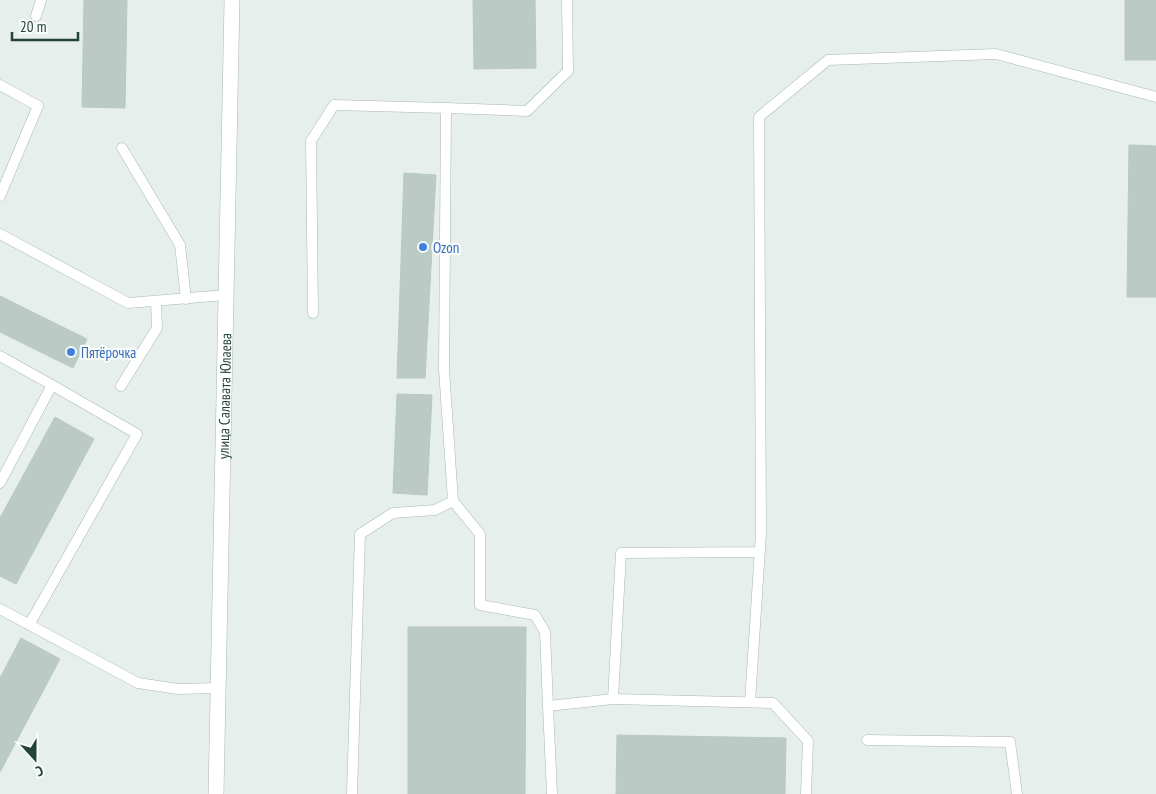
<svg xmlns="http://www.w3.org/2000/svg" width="1156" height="794" viewBox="0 0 1156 794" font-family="'PT Sans Narrow',sans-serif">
<rect width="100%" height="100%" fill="#e6efeb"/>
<path fill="#bbcac4" stroke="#b8c9c2" d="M84,0H127L125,108L82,107Z
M473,0H535L536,68L474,69Z
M1125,0H1156V60H1125Z
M1129,145L1156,146V297H1127Z
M404,173L436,175L425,378H397Z
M0,296L87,339L73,368L0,332Z
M397,394L432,395L427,495L393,493Z
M55,417L94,439L16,584L0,576V518Z
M408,627H526L525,794H408Z
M21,638L60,659L0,772V678Z
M617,735L786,738L785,794H616Z"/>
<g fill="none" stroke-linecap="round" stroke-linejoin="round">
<g stroke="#a8b8b2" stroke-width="11">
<path id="service" d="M36,16L41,0
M0,85L38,106L0,196
M446,108L527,111L568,71L567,0
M122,148L180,245L186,299
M0,234L128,303L226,295
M313,313L311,141L334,105L446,108L444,369L453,501L435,510L393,513L360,534L352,794
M0,356L52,385L0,483
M121,386L157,328L156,302
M453,501L480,534V605L535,615L545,632L548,706
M0,609L138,683L178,689L218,688
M29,625L137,434L52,385
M613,699L621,553L760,552
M750,702L761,533L759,117L828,60L996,54L1156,97
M867,740L1010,742L1017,794
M552,794L548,706L613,699L773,703L808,741L806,794"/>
</g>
<g stroke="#a8b8b2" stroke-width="16">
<g id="tertiary">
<path id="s1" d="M216,794L232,0"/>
</g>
</g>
<use href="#service" stroke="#fff" stroke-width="10"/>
<use href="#tertiary" stroke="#fff" stroke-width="15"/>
</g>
<g fill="#3f7fe0" stroke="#f7fbf9" stroke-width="2">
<circle cx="423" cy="247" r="5"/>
<circle cx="71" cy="352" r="5"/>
</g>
<g text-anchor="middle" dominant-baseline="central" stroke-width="4.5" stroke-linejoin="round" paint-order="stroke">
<g font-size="15" fill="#366cbe" stroke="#f7fbf9" text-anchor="start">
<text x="433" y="247">Ozon</text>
<text x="81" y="352">Пятёрочка</text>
</g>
<g font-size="15" fill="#24423a" stroke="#f7fbf9">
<text stroke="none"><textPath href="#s1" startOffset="398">улица Салавата Юлаева</textPath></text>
</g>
</g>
<g transform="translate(35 759) rotate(159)" stroke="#f7fbf9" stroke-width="4" paint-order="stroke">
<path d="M0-4L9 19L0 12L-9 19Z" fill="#24423a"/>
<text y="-8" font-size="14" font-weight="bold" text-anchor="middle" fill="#24423a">С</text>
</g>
<path d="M12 32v8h66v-8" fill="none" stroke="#24423a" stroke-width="2.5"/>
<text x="20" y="32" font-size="15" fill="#24423a" stroke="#f7fbf9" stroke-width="4" paint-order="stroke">20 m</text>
</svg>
